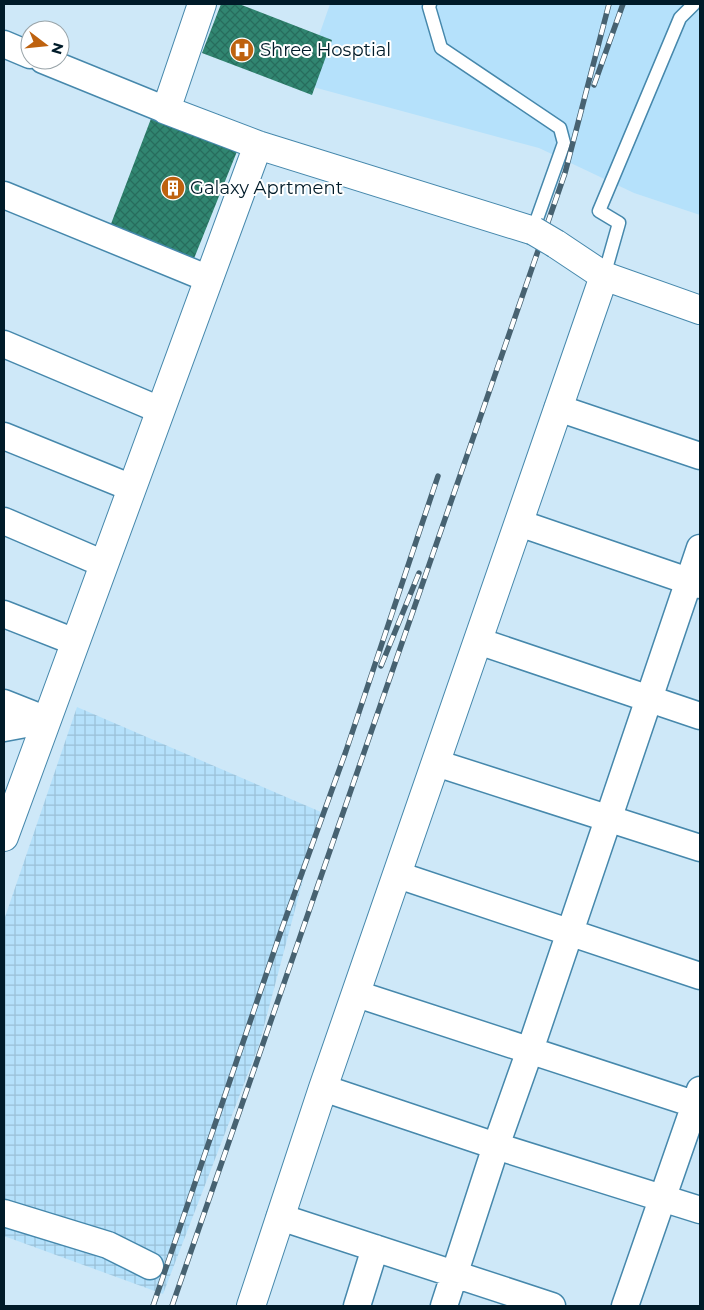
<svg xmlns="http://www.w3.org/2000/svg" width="704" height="1310" viewBox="0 0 704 1310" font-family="Montserrat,sans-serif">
<defs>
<pattern id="industrial-grid" width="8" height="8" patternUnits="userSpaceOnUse" patternTransform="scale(1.25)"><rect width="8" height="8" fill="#b5e1fb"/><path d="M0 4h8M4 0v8" fill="none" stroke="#9ac0d7"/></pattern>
<pattern id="building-cross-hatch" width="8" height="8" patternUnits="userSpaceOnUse" patternTransform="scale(1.25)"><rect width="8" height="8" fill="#318671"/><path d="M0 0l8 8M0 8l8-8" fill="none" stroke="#276d5d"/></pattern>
</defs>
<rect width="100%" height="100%" fill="#cee8f8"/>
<path fill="#b5e1fb" d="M330,4H700V215L634,193L539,148L302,84Z"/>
<path fill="url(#industrial-grid)" d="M77,707L321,812L259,1045L163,1294L4,1236V920Z"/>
<path fill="url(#building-cross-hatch)" d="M221,4H239L332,40L312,95L202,53Z
M152,116L242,139L189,271L106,237Z"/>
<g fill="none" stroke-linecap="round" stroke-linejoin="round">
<g stroke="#4688ac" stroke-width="15">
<path id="service" d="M430,4L429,7L441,48L560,128L564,143L533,230
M604,276L619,223L599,211L680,18L694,4"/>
</g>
<g stroke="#4688ac" stroke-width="29">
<path id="minor" d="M4,44L30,55
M43,60L166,110
M4,195L209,279
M4,344L160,410
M558,408L700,456
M4,436L132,488
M4,521L104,564
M519,523L700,585
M4,614L75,642
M478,641L700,716
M4,703L47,720
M4,728L47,720
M436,763L700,848
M398,875L700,976
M357,994L700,1106
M323,1088L496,1146L700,1210
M4,1213L108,1245L150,1266
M280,1217L552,1306
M357,1306L375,1248
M444,1306L496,1146L530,1050L700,548
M625,1306L700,1090"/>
</g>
<g stroke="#4688ac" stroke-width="30">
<path id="tertiary" d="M202,4L166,110L258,145L534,231
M556,244L604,276L700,310
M4,837L258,145
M251,1306L323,1088L604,276"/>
</g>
<use href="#service" stroke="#fff" stroke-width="12"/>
<use href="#minor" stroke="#fff" stroke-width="26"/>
<use href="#tertiary" stroke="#fff" stroke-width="28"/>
<g stroke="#476271" stroke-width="5.5">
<path id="rail" d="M594,85L623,4
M381,666L419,573
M153,1306L281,931L346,751L438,476
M172,1306L565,173L609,4"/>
</g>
<use href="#rail" stroke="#fff" stroke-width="4" stroke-dasharray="11" stroke-linecap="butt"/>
<g stroke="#4688ac" stroke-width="30" stroke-linecap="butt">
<path id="tertiary-bridge" d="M534,231L556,244"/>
</g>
<use href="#tertiary-bridge" stroke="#fff" stroke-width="28"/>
</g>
<defs>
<g id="hospital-disc" transform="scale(1.25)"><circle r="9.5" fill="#be620f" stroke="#fff"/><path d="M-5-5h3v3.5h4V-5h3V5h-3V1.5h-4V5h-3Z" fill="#fff"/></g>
<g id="building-disc" transform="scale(1.25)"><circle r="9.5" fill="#be620f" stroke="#fff"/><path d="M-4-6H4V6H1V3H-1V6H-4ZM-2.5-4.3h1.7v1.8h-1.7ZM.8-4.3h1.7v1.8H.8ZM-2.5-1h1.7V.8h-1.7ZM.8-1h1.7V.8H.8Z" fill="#fff"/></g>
</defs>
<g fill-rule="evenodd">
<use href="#hospital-disc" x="242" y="50"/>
<use href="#building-disc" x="173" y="188"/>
</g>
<g text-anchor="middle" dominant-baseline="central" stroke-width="4" stroke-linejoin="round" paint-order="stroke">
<g font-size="18" fill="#001b29" stroke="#fff" text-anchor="start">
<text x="260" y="50">Shree Hosptial</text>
<text x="190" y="188">Galaxy Aprtment</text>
</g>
</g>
<rect width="704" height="1310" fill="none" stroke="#001b29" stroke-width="10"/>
<g transform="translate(45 45) rotate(106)"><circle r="24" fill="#ffffff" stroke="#99a4a9"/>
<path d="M0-4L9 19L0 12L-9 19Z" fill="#be620f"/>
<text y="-8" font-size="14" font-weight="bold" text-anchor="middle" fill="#001b29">N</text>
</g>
</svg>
